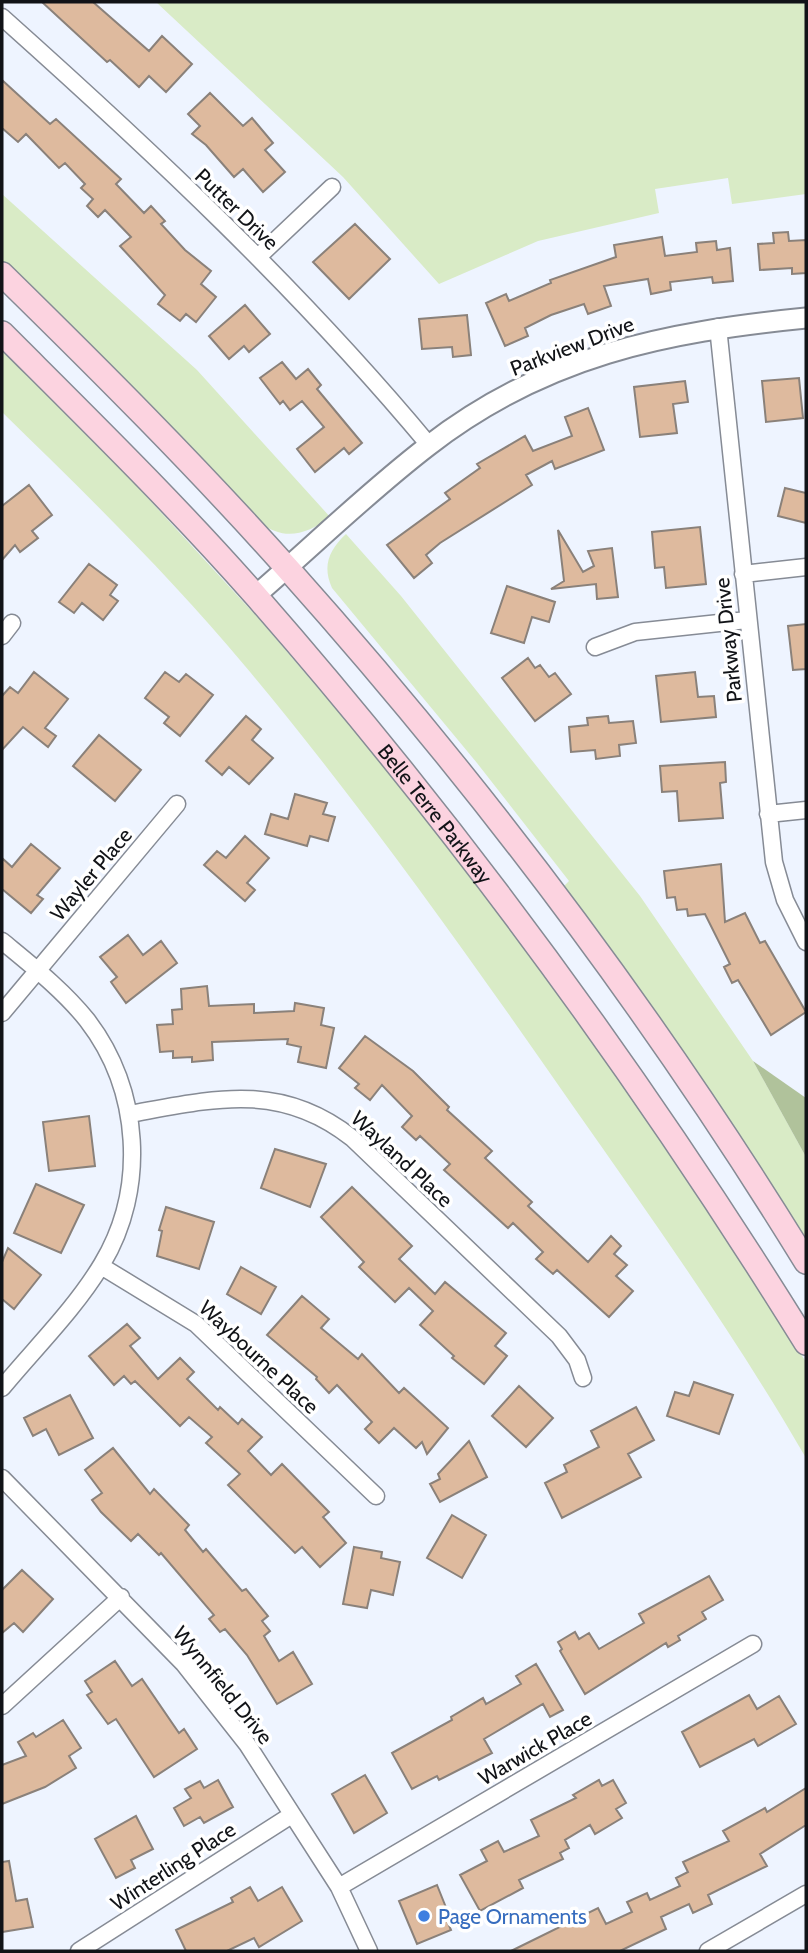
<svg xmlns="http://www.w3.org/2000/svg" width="808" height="1953" viewBox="0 0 808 1953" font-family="Cabin,sans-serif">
<rect width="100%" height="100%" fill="#eef4ff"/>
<path fill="#d9ebc6" d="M156,2H806V194L732,204L728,178L655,189L659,213L538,241L439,284L343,177Z
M2,194L197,370L331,518C304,534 286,542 259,522L2,261Z
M2,350L133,482L260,620L380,761L536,962L647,1119L806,1362V1458C736,1337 655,1223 575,1109C470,958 363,807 245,666C170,576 86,494 2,412Z
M346,534L401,596L640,896L753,1061L806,1157V1243L563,887L569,881L477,763L332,588C322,566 329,550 346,534Z"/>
<path fill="#b0c29b" d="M753,1061L806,1098V1157Z"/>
<path fill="#deba9e" stroke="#8a817a" stroke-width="2" d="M42,2H93L149,51L162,36L192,64L166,92L149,76L139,87L110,60L107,62Z
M2,80L50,124L56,119L121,179L116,184L144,213L151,206L165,221L161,224L185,250L211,271L201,284L216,297L196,322L186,314L180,321L158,304L165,295L120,246L131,237L105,210L98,217L87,206L93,199L81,188L85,184L65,163L59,168L26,134L18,142L2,128Z
M210,93L243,126L252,118L273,143L265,150L285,172L263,192L243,169L234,177L206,145L192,134L200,126L188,114Z
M355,224L390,259L349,299L313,262Z
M788,232L789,241L806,240V273L792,274V268L760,270L758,244L774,243L773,233Z
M662,237L665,256L697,252L696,243L716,241L717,250L730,248L733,281L713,283L712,277L670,282L671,290L651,294L648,279L604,286L611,306L588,314L584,304L551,315L525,328L528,336L505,346L486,303L506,294L509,301L551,283L550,280L616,257L614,245Z
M245,305L270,334L249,352L244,346L229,359L209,336Z
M467,315L471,355L453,357L452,347L422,349L419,319Z
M282,362L296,379L308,369L321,385L317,389L362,443L349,454L344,448L315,472L297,449L324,427L302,401L290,410L283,401L280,404L260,378Z
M799,378L803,418L766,422L762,381Z
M685,381L688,402L673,404L677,433L640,437L634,387Z
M588,408L604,450L555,469L552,461L526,475L532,485L440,543L426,555L432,563L414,578L387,545L450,499L445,493L480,468L477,464L525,436L533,451L572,436L565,417Z
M29,485L52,515L32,531L38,538L20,552L15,545L2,560V506Z
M785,488L806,493V523L778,516Z
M700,527L706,584L666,588L664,567L655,568L652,532Z
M558,530L583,572L594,566L588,551L612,548L618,597L597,599L596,584L551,589L564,581Z
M89,564L117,585L110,595L118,601L103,620L82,603L74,613L59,602Z
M507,586L555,602L549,622L532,617L524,643L491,633Z
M806,624V669L793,670L788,626Z
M528,658L535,668L540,665L549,677L555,673L571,694L535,721L502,678Z
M34,672L68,699L45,728L56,736L48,747L23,727L2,750V696L10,687L18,693Z
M165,672L179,682L186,674L213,695L180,736L164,723L169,717L145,698Z
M695,672L698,697L714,696L716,717L661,722L656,676Z
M246,716L261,729L252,740L273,758L249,784L229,767L222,775L206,761Z
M608,716L609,723L633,721L636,743L619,745L620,756L596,759L595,750L571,752L569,727L588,725L587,718Z
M99,735L141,770L115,801L73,766Z
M725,762L726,782L720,783L723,818L679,821L677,791L662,792L660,766Z
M295,794L327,803L323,814L335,817L328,841L310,836L307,846L265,834L271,814L288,819Z
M245,836L269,858L247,883L255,890L245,901L204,865L217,851L226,858Z
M31,844L60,868L37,895L43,899L31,913L2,889V858L12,867Z
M721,864L725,922L745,913L760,943L765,941L806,1012L771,1035L738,980L732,983L724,967L730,964L705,914L688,916L687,909L677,910L675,897L667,898L664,871Z
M128,935L143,955L161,941L177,963L126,1003L111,982L117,977L100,957Z
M207,986L209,1006L254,1004V1013L294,1011L295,1003L324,1008L321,1025L334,1028L326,1068L298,1062L301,1047L287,1044L288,1039L212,1042L213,1060L192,1062V1057L173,1058V1051L160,1052L157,1025L173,1024L172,1010L182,1009L181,989Z
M365,1036L413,1071L449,1107L447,1110L492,1151L485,1158L532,1202L528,1206L588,1262L611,1236L621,1246L614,1254L627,1265L616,1276L633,1291L609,1317L557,1270L553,1274L536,1259L543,1252L513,1223L508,1228L444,1170L450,1164L420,1136L416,1140L402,1127L412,1116L382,1085L370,1100L355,1088L359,1084L339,1068Z
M89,1116L95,1166L49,1171L43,1122Z
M275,1149L326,1164L310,1207L261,1188Z
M36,1184L84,1205L61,1253L14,1233Z
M352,1187L412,1246L399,1259L435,1294L445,1282L506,1333L495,1346L507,1356L484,1384L452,1358L454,1356L420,1325L433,1311L409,1288L395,1302L359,1267L364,1262L321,1217Z
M166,1207L214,1222L199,1269L157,1256L162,1231L159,1230Z
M8,1248L41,1275L14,1309L2,1299V1262Z
M241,1267L276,1287L261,1314L227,1294Z
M302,1296L329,1319L321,1328L358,1359L362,1354L399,1393L404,1388L448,1428L427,1454L422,1442L416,1448L394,1428L379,1443L365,1429L372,1422L337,1385L329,1393L316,1379L317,1377L267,1335Z
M127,1324L140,1338L130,1346L158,1379L180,1358L194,1372L187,1379L218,1410L220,1407L238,1424L242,1419L262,1437L248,1451L271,1475L282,1464L329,1512L323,1517L346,1543L320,1567L302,1547L295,1553L228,1485L240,1474L206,1443L212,1437L189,1417L180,1426L135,1381L131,1384L124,1376L114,1385L89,1356Z
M694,1382L733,1395L719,1434L667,1416L675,1392L689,1396Z
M519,1386L553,1418L526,1447L492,1416Z
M70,1395L93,1438L59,1455L46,1429L33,1436L24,1418Z
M636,1407L654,1440L628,1454L641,1477L562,1518L545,1483L567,1472L564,1465L599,1447L591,1431Z
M469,1441L487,1477L440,1502L430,1484L440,1479L438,1474Z
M113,1448L150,1494L154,1489L189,1525L185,1530L203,1552L206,1549L242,1591L246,1589L268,1616L262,1621L270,1631L264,1636L279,1661L293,1652L312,1684L277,1704L247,1655L225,1629L220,1632L209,1619L214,1615L161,1553L159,1555L138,1534L131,1541L101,1512L92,1500L102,1493L85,1470Z
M452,1515L486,1535L462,1578L427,1558Z
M354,1547L382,1552L381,1558L400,1562L393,1595L371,1590L367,1608L343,1604Z
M22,1570L53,1599L23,1632L14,1623L2,1633V1590Z
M709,1576L723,1600L702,1612L706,1619L678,1636L680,1640L668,1647L666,1643L585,1694L560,1651L562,1649L558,1642L575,1632L579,1639L589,1633L599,1649L644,1623L639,1614Z
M115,1661L132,1686L142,1679L179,1733L184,1729L197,1749L154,1777L116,1719L108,1724L87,1695L92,1692L85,1681Z
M536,1664L563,1710L550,1717L543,1704L484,1739L492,1753L439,1780L437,1776L412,1789L392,1753L452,1720L451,1717L483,1698L486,1704L521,1684L516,1676Z
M749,1695L757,1709L779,1696L796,1724L758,1746L754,1739L700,1767L682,1732Z
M63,1720L81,1748L69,1756L76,1768L45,1787L2,1804V1765L26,1756L18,1742L33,1733L36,1737Z
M365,1775L387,1813L354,1833L332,1794Z
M218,1780L233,1807L204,1823L200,1817L184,1826L174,1808L191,1798L185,1789L200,1781L204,1788Z
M599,1780L602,1786L613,1780L626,1803L616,1809L622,1818L595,1834L590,1825L565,1840L569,1848L560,1853L563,1859L519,1880L523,1888L480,1911L460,1875L487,1861L481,1850L498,1841L504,1852L539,1836L531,1820L576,1798L573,1795Z
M806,1788V1825L760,1854L767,1866L708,1895L712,1904L693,1913L689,1904L661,1917L666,1929L620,1951H511L598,1908L606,1924L632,1912L627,1902L647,1893L650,1900L680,1886L676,1878L688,1872L683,1862L729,1841L723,1831L765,1808L767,1812Z
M136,1816L153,1849L131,1860L135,1868L116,1878L95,1839Z
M9,1861L16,1901L27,1899L33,1927L2,1932V1862Z
M437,1885L447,1910L443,1911L451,1930L417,1944L399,1901Z
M250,1887L258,1901L282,1887L302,1921L259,1947L254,1938L227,1951H186L176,1930L233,1902L231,1898Z"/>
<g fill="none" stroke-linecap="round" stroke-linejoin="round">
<g stroke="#868b95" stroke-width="19">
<path id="minor" d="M2,17C152,151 300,290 429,445
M258,257L332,187
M718,327L774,862L785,900L806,942
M743,574L806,567
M2,636L12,623
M595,647L635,632L747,620
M768,814L806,810
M2,941C31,965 63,990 87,1020C141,1090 147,1189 102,1264C75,1309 35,1348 2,1388
M2,1013L177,804
M130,1114C213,1099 280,1081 352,1138L559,1336L577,1360L583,1378
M101,1266L196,1324L376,1496
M2,1478L184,1664L247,1744L339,1887L369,1951
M2,1706L121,1597
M339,1887L753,1644
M79,1951L290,1816
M708,1951L806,1894"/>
</g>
<g stroke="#868b95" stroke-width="23">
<path id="tertiary" d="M255,596C313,546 368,492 428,446C544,356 664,332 806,318"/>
</g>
<g stroke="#868b95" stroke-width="26">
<g id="secondary">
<path d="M2,274C100,370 197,467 288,569C480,784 655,1016 806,1262"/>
<path id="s1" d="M2,333C88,419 175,504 255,595C459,828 643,1080 806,1343"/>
</g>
</g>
<use href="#minor" stroke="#fff" stroke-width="16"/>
<use href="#tertiary" stroke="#fff" stroke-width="19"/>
<use href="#secondary" stroke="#fcd3e0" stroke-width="23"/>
</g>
<circle fill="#3f7fe0" stroke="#fff" stroke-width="2.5" cx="424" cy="1916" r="7"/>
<g text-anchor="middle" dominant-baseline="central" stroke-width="7" stroke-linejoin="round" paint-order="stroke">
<g font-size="21" fill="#111317" stroke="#fff">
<text transform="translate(237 209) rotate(44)">Putter Drive</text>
<text transform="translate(572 346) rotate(-21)">Parkview Drive</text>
<text transform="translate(728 640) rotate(-96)">Parkway Drive</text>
<text stroke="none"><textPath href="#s1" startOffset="648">Belle Terre Parkway</textPath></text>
<text transform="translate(91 874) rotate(-50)">Wayler Place</text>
<text transform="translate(402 1159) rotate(43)">Wayland Place</text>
<text transform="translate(259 1357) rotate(43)">Waybourne Place</text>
<text transform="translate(223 1685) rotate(51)">Wynnfield Drive</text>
<text transform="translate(535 1748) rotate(-30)">Warwick Place</text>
<text transform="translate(173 1866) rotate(-33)">Winterling Place</text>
</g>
<g font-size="21" fill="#366cbe" stroke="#fff" text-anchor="start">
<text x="438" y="1916">Page Ornaments</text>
</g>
</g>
<rect width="808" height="1953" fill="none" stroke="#111317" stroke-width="7"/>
</svg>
